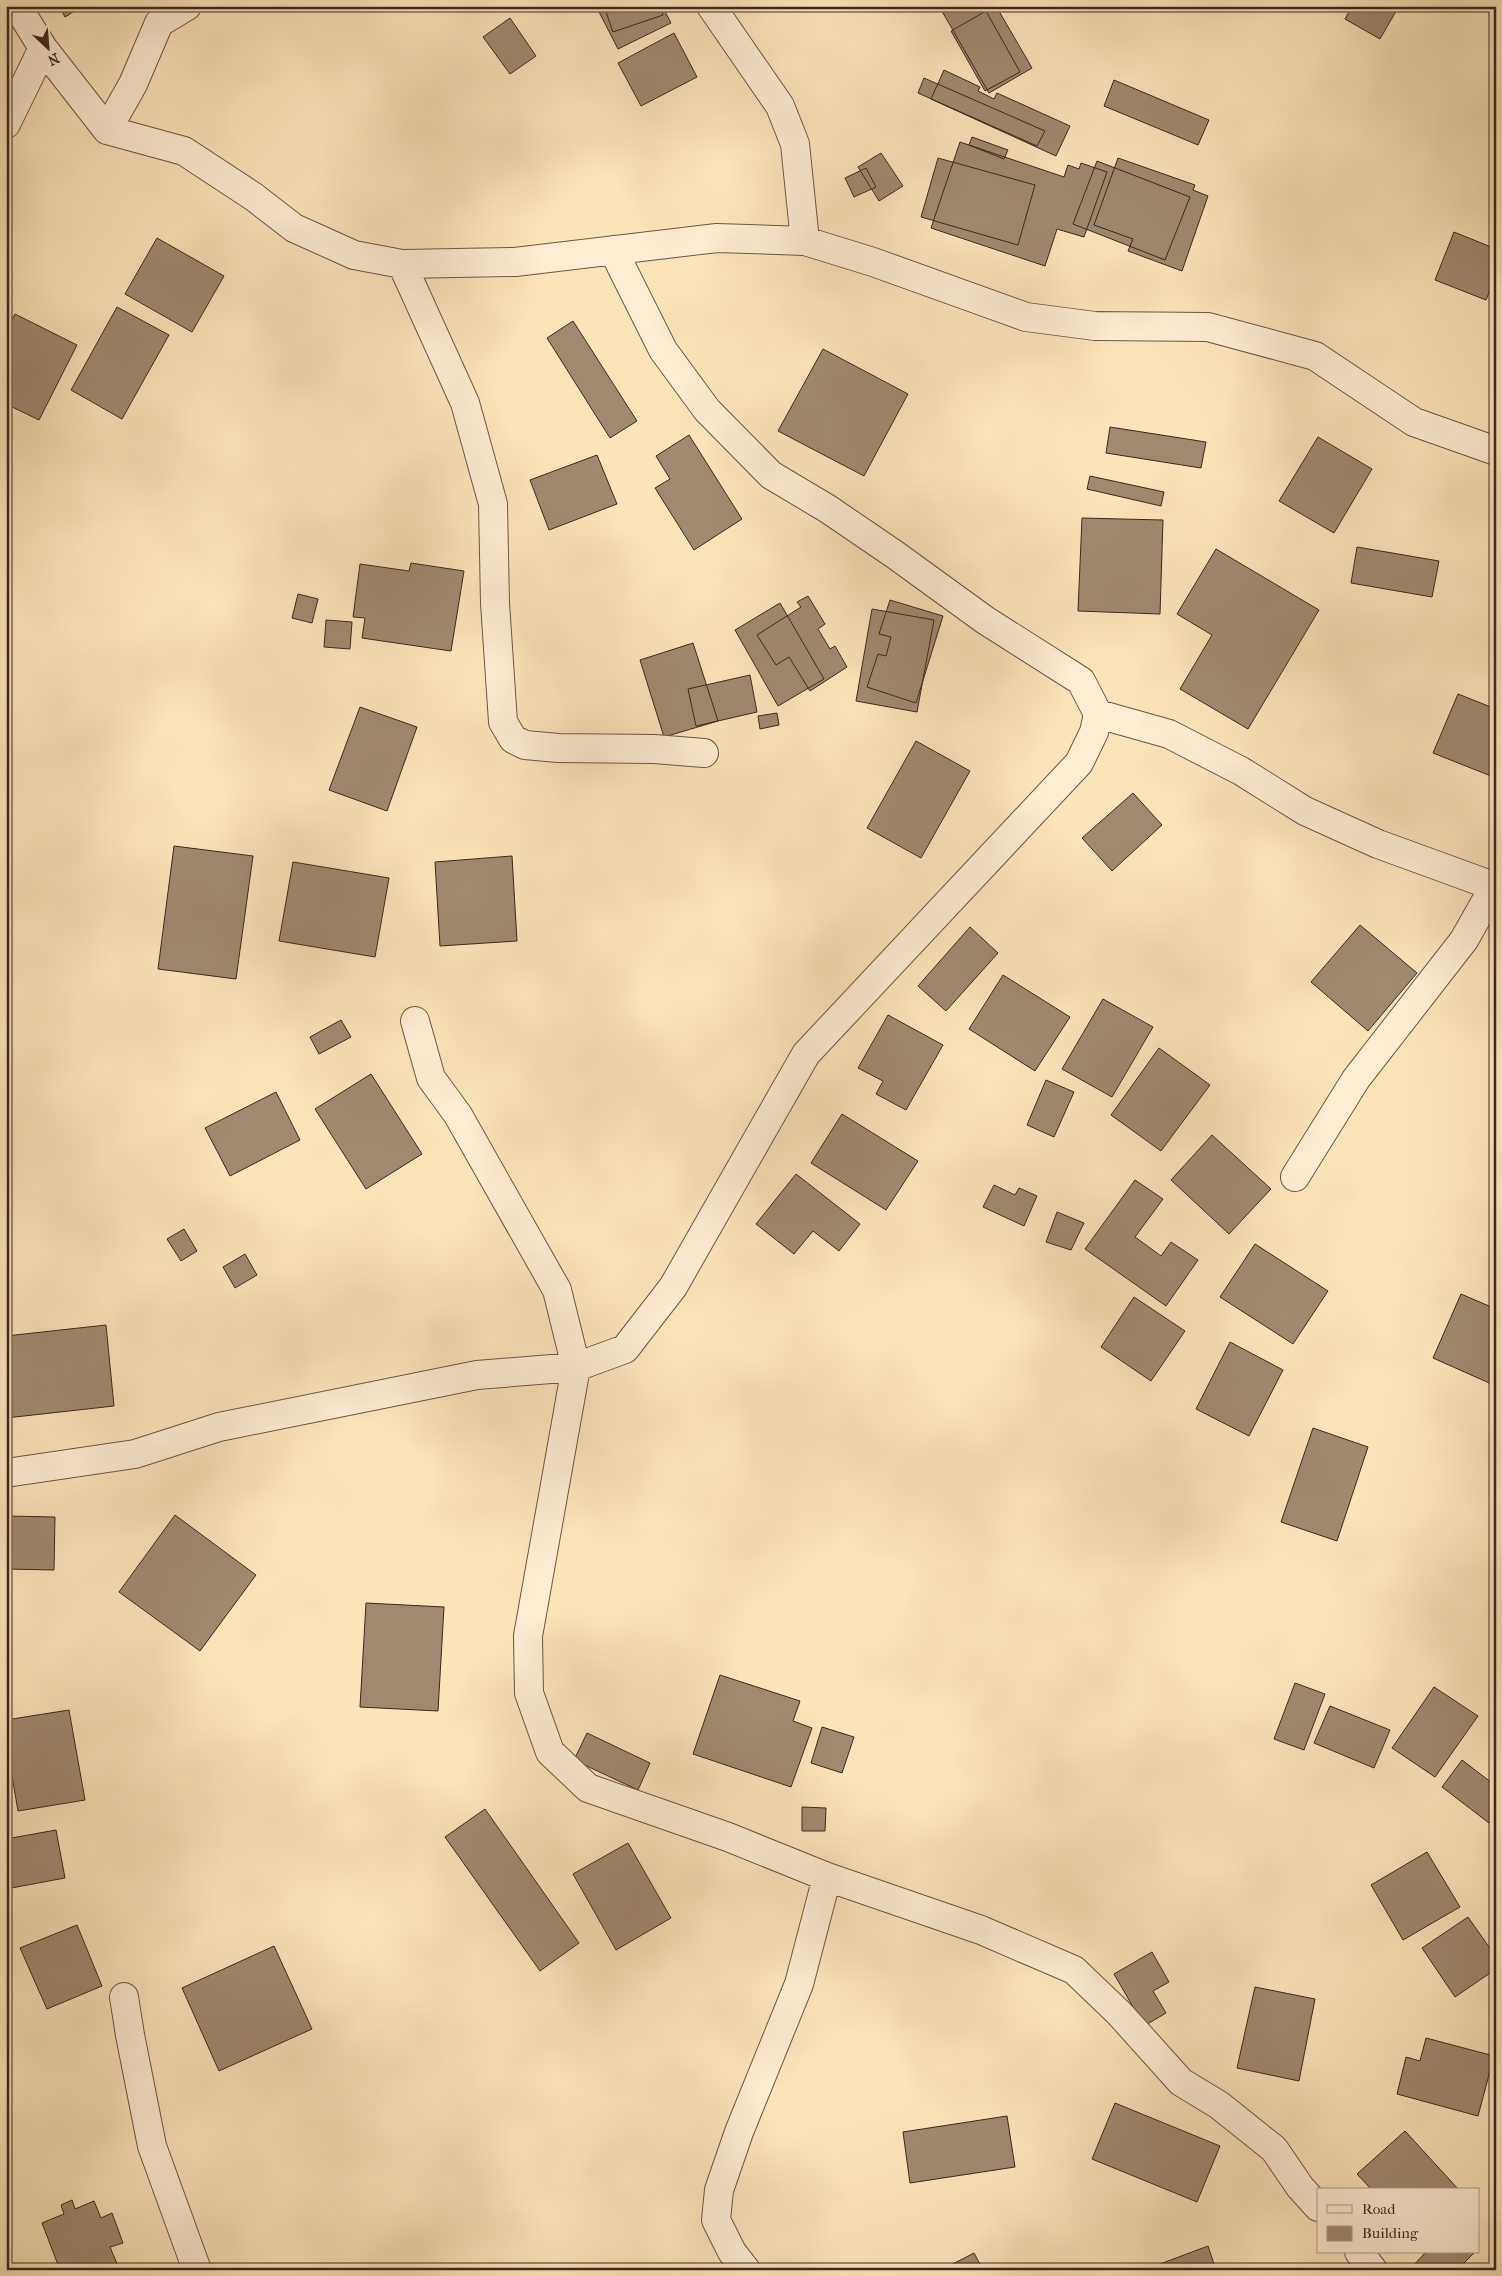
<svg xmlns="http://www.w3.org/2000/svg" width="1502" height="2276" viewBox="0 0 1502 2276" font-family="'IM FELL French Canon',serif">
<rect width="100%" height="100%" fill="#fce4b9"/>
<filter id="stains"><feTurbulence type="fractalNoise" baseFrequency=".004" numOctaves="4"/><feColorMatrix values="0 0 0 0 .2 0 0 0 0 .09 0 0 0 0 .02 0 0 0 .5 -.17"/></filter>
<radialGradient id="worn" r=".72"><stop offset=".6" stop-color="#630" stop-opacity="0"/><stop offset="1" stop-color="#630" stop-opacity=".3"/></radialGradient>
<path fill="#9f8a6f" stroke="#3a281f" d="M59,6H83L65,17Z
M596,6H662L671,23L618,49Z
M604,6H660L663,15L613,32Z
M939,6H996L1032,68L989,93Z
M1352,6H1399L1380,39L1345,19Z
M986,11L1020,72L985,91L951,31Z
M510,18L536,56L510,74L483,37Z
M674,33L697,77L641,106L618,63Z
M944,70L980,87L978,91L994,99L997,93L1070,126L1056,156L931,99Z
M924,78L1045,131L1037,146L918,93Z
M1114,80L1209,120L1198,145L1104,106Z
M972,137L1008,150L1004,159L969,145Z
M960,142L1064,177L1068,165L1079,169L1081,163L1107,172L1084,237L1057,229L1045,266L931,228Z
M881,153L903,186L879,201L858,167Z
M938,158L1035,185L1018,245L921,217Z
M1118,158L1195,185L1193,190L1208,196L1182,271L1128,251L1133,239L1094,225Z
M1097,161L1190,197L1165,260L1073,224Z
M866,168L876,187L854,197L845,178Z
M1454,232L1496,249V276L1486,300L1435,280Z
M157,238L224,276L192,332L125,294Z
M117,307L169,335L122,419L71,390Z
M15,314L77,345L39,420L6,404V331Z
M573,321L637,421L610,438L547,338Z
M823,349L908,394L864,476L778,431Z
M1110,427L1206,442L1201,468L1106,453Z
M689,435L742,519L694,550L655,488L670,479L656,456Z
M1318,437L1372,469L1334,533L1279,501Z
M597,455L617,504L549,530L530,480Z
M1090,476L1164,492L1161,506L1087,489Z
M1082,518L1163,520L1160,614L1078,611Z
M1357,547L1439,561L1432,597L1351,583Z
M1216,549L1319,610L1248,729L1180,689L1212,635L1177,614Z
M411,563L464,571L451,651L362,638L365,618L353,617L360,564L409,571Z
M298,594L318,599L312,623L292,618Z
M808,596L825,624L818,629L830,649L835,646L847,667L810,691L789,657L776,665L757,635L801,607L797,602Z
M890,600L943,616L916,703L867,687L878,654L886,656L891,637L879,634Z
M780,603L824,679L778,706L735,630Z
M872,609L934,620L917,712L856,701Z
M326,620L352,622L350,649L324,647Z
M693,643L718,721L664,737L640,660Z
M750,675L757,712L696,726L688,689Z
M1458,694L1496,709V778L1433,753Z
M360,707L417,727L387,811L329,790Z
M777,713L779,725L760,729L758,716Z
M916,741L970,771L921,858L867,828Z
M1133,793L1162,825L1112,871L1082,838Z
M174,846L253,856L236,979L158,969Z
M512,856L517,941L440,946L435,862Z
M293,862L389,878L375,957L279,941Z
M1360,925L1417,973L1368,1031L1311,982Z
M970,927L998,953L946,1011L918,986Z
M1003,975L1070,1017L1035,1071L969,1029Z
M1103,999L1153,1027L1112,1097L1062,1069Z
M888,1015L943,1045L906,1110L876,1094L883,1081L858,1068Z
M341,1020L351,1037L319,1054L310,1037Z
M1159,1048L1210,1085L1161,1151L1111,1115Z
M371,1074L422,1154L366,1189L315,1109Z
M1046,1080L1074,1092L1054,1137L1027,1125Z
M276,1092L300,1140L230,1176L205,1128Z
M842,1114L918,1161L886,1210L811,1163Z
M1212,1135L1271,1189L1229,1234L1171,1180Z
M796,1174L860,1224L839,1251L813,1231L794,1254L756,1224Z
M1135,1180L1163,1199L1135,1237L1161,1256L1171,1242L1198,1260L1166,1306L1085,1249Z
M994,1185L1015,1195L1019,1188L1037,1196L1024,1226L983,1207Z
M1057,1212L1084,1223L1071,1250L1046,1242Z
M184,1229L197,1251L181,1261L167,1239Z
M1255,1244L1328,1291L1293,1344L1220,1297Z
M245,1254L257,1275L235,1288L223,1267Z
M1461,1294L1496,1309V1386L1433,1358Z
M1134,1297L1185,1331L1151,1381L1101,1347Z
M106,1325L114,1406L6,1418V1336Z
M1230,1342L1283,1370L1249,1436L1196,1409Z
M1313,1428L1368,1447L1337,1541L1281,1522Z
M175,1515L256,1575L200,1651L119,1592Z
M6,1516L55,1517L54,1570L6,1569Z
M366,1603L444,1607L438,1711L360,1707Z
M720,1675L800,1701L793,1721L812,1728L791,1787L693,1754Z
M1295,1683L1325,1694L1304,1750L1274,1739Z
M1434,1687L1478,1716L1435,1777L1392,1748Z
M1330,1706L1390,1730L1374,1768L1314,1743Z
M69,1710L85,1800L18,1811L6,1741V1720Z
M822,1727L854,1737L842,1773L811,1763Z
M587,1733L650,1763L638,1790L574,1760Z
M1462,1760L1496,1786V1814L1489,1823L1442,1787Z
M802,1807L826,1808L825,1831H802Z
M485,1809L579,1943L540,1971L445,1837Z
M56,1830L65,1878L6,1889V1839Z
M628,1843L671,1918L616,1950L573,1874Z
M1427,1852L1460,1907L1403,1940L1371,1885Z
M1468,1917L1496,1957V1969L1455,1997L1422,1948Z
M77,1925L102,1986L47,2009L20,1948Z
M274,1946L312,2029L219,2071L182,1988Z
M1152,1952L1169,1982L1153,1991L1166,2013L1144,2026L1114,1974Z
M1255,1987L1315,1999L1299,2081L1237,2068Z
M1426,2038L1494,2056L1478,2116L1397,2094L1406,2057L1420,2061Z
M1115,2103L1220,2146L1197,2202L1092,2159Z
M1007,2116L1015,2167L910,2183L903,2132Z
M1405,2131L1459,2190H1372L1357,2174Z
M72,2200L75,2209L94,2201L101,2218L112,2213L123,2243L110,2247L118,2266L109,2270H60L42,2223L64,2214L61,2205Z
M1208,2246L1216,2270H1144Z
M1426,2252H1475L1457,2270H1409Z
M974,2253L983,2270H946L945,2268Z"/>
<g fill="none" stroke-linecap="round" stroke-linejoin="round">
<g stroke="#6a5746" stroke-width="30">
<path id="minor" d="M17,6L43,48L107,130L184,151L254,197L294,228L354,255L402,264L515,262L717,238L805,241L873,262L1026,317L1095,326L1208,327L1315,356L1414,422L1496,451
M711,6L780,106L795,144L805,241
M6,124L43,48
M107,130L133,84L159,23L187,6
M402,264L465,403L493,504L495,603L503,722L513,739L525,745L558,748L654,749L704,753
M1098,714L1169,734L1241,771L1305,811L1378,844L1496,887
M415,1021L431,1078L458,1115L557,1290L576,1367L528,1636L529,1693L550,1752L588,1788L728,1837L827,1877L981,1930L1074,1970L1119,2013L1181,2082L1219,2105L1274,2149L1300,2187L1318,2207
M1295,1177L1356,1079L1464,940L1494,887
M6,1473L135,1454L219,1427L477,1375L576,1367L625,1349L673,1287L806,1054L1079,763L1094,732L1098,714L1081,681L985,620L894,554L828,509L771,475L707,410L663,350L613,250
M124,1997L130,2035L152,2146L197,2270
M1359,2252L1373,2270
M746,2270L732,2252L716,2220L719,2190L739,2132L799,1984L827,1877"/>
</g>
<use href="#minor" stroke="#fdedd2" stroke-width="28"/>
</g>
<rect width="1502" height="2276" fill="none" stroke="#fce4b9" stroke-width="25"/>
<rect x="8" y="8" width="1487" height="2261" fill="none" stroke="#3a281f" stroke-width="2.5"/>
<rect x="12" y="12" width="1477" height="2251" fill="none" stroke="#3a281f"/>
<rect x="1317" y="2188" width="162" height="65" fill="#fdedd2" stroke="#af9e8a"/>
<rect x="1327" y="2205" width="25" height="8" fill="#fdedd2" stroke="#af9e8a"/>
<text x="1362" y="2214" font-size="15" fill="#3a281f">Road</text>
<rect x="1327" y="2226" width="25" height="15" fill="#9f8a6f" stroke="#af9e8a"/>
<text x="1362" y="2238" font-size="15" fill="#3a281f">Building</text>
<g transform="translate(48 48) rotate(154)" stroke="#fdedd2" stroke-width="4" paint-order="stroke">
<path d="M0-4L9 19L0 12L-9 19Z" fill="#3a281f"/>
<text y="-8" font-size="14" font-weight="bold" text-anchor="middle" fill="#3a281f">N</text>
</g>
<rect width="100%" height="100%" filter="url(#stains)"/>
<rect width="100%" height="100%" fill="url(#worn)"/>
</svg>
